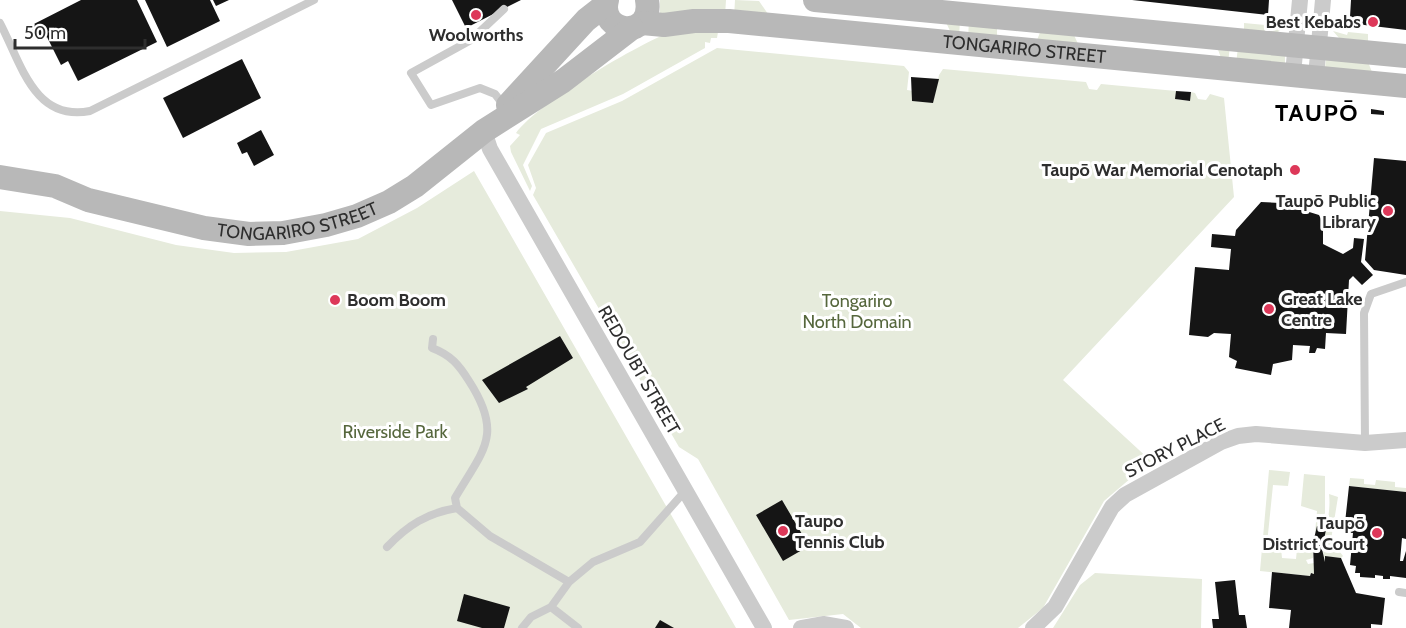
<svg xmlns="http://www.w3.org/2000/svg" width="1406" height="628" viewBox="0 0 1406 628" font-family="Cabin,sans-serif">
<rect width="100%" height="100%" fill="#fff"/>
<path fill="#e6ebdc" d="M660,0H726L725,16L660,13Z
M735,0L759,1L768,14L950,31L945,20H960L959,38L734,17Z
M969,20L997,28V35L968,39Z
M1244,23L1265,25V27H1286L1276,33L1244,29Z
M675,30L718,32L717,38H711L710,43L705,42V48L623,94L541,129L523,165L532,186L530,191L511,152L510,146L520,135L516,133C539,102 638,44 675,30Z
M1041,30L1074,35L1078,44L1221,58L1216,44L1230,45L1228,64L1037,40Z
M1333,31L1347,35L1348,32L1368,34V41L1339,38Z
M1238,46L1285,54V64L1236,65Z
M717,48L904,66L909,72L907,90L913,91L912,101L933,102L939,75L943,69L1086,82L1089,89L1097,90L1101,84L1176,91V99L1189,101L1191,92L1195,93L1198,99L1206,100L1210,94L1224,98L1234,197L1063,380L1151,461L1104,501L1043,608L1018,628H861L843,614L789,620L698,459L679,447L533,195L536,188L528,165L546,133L622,101Z
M1326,59L1368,62L1372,72L1325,68Z
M474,171L736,628H0V211L70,218L176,245L234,253L286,252L358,239L417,208Z
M1269,470L1290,472L1288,486L1273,485L1267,544L1281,548L1282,558L1296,559L1297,549L1313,550V558L1306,560L1308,564L1314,563V574L1311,573L1310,576L1260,571Z
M1304,474L1325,476V513L1315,533L1317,511L1301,506Z
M1350,478L1364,479V484L1375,485L1376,480L1395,482V487L1406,488V492L1349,486Z
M1329,494L1338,497L1331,540L1343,556L1341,558L1325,557L1324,564C1320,539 1332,519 1329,494Z
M1095,573L1202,579L1201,628H1053L1080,585Z"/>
<path fill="#151515" d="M81,0H137L157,42L78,81L68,61L61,65L47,37L38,41L30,26Z
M145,0H210L220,21L167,47Z
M213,0H229L216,6Z
M452,0H521L466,28Z
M1132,0H1269L1268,15Z
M1351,0H1406V30L1356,24L1350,17Z
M242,59L261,98L183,138L163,98Z
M911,77L939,79L933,103L912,101Z
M1176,91L1191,92L1190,101L1175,99Z
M1371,109L1384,111V115L1371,114Z
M261,130L274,155L254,166L247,152L242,154L237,143Z
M1374,158L1406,161V275L1374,270L1365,260Z
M1261,202L1280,203L1319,215L1323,223V244L1343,254L1353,248L1354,238L1364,239L1361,262L1373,275L1362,285L1353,276L1349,280L1346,334L1326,333L1325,349L1317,348L1315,353H1309L1310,346L1293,345L1292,360L1273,364L1271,375L1235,368L1237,361L1229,357L1231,334L1214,333L1208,337L1189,335L1195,267L1229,270L1231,249L1211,247L1212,234L1235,236L1236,230Z
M560,336L573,358L526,387L528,389L499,403L482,380Z
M1349,486L1406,492V539L1402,538L1400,561H1403L1406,551V578L1390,576V579H1383V576L1375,575V578L1360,577V573H1355L1356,566L1350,565L1353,533L1344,532Z
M782,500L809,546L783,561L756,515Z
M1317,526L1326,530L1322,549L1325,562V556L1341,558L1356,593L1385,598L1382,625L1371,624V628H1289L1291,610L1269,608L1272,572L1310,576L1311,573L1314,574L1313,543Z
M1235,580L1239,615H1245L1247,628H1213L1212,619H1219L1215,582Z
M464,594L510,607L504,628H482L457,621Z
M660,620L674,628H655Z"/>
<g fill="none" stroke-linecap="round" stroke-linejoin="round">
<path stroke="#cbcbcb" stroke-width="8" d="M504,9L471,40L411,73L431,105L480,88L495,94L505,107
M0,23C21,63 34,122 90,111L314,0
M433,339L432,348C451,355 459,365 469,381C504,435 483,450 455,498L457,508
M1365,443L1364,313L1371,294L1406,282
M387,547C408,525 427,513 457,508L490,536L569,582
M1399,592L1406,593
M551,607L578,628
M522,628L531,617L551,607L569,582L593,562L640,542L686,490"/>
<path stroke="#cbcbcb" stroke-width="16" d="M1293,74L1300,0
M1316,76L1323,0
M484,131L490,149L764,628
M801,628L823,624L846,628
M1033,628L1055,607L1112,507L1125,495L1221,442L1238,436L1256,434L1365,443L1406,440"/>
<g stroke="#b8b8b8" stroke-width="24">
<path d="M607,0C598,35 654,40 647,0"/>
<path d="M815,0L1406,56"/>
<path id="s1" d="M642,23L664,25L694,21H729L1406,86"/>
<path d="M508,105L586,20L605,5"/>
<path id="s2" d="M0,177L55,186L88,200L204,228L249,234L283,233L326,225L357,216L389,202L415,186L484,131L563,81L632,28"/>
</g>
</g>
<g fill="#dd3859" stroke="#fff" stroke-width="2">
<circle cx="476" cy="15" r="6"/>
<circle cx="1373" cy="22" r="6"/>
<circle cx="1295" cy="170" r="6"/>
<circle cx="1388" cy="211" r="6"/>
<circle cx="335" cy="300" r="6"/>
<circle cx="1269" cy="309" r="6"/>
<circle cx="783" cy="531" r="6"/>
<circle cx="1377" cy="533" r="6"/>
</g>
<g text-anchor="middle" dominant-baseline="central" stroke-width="6" stroke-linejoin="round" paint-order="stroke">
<g font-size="18" font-weight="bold" fill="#2e2e2e" stroke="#fff" text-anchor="end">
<text x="1361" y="22">Best Kebabs</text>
<text x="476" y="35" text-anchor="middle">Woolworths</text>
<text x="1283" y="170">Taupō War Memorial Cenotaph</text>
<text x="1376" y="201">Taupō Public<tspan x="1376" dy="21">Library</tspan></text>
<text x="1281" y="299" text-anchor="start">Great Lake<tspan x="1281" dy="21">Centre</tspan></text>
<text x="347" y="300" text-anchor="start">Boom Boom</text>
<text x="795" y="521" text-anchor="start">Taupo<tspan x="795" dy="21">Tennis Club</tspan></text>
<text x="1365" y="523">Taupō<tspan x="1365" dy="21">District Court</tspan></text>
</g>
<g font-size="18" fill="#2e2e2e" stroke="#fff">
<text stroke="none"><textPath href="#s1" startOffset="384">TONGARIRO STREET</textPath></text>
<text stroke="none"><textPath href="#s2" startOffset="306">TONGARIRO STREET</textPath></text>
<text transform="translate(639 370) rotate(60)">REDOUBT STREET</text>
<text transform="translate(1175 448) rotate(-27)">STORY PLACE</text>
</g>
<g font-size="18" fill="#56673d" stroke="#fff">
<text x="857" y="301">Tongariro<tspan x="857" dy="21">North Domain</tspan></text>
<text x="395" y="432">Riverside Park</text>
</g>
<g font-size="24" font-weight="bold" letter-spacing="1.5" fill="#000" stroke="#fff">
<text x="1317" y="112">TAUPŌ</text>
</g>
</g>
<path d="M15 39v9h130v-9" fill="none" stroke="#2e2e2e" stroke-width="3"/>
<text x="24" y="39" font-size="18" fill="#2e2e2e" stroke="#ffffff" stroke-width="4.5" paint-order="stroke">50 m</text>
</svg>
